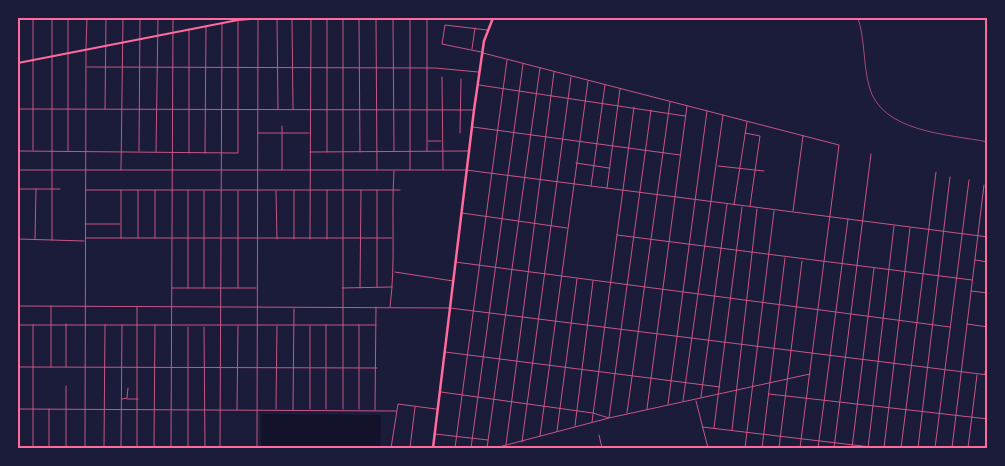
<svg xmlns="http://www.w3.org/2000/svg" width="1005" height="466" viewBox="0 0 1005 466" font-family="Karla,sans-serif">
<rect width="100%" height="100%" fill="#1b1b3a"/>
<path fill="#12122b" d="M261,414L381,415L380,448H261Z"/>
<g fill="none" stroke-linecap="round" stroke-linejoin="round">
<path stroke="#c65784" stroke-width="1" d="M52,18V240
M277,18L278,109
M292,18L293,109
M327,18V152
M359,18L360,152
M376,18L377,170
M393,18L394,151
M427,18V151
M18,44V74
M86,49L87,18
M472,49L475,28
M481,52L442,44L445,25L487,30
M87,67L435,68L478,72
M442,77L443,170
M479,85L685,116
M18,109L473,110
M105,109L106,18
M282,126V170
M473,127L680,155
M258,133H309
M460,133L461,79
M745,133L760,136L750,206
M428,141H441
M33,150V18
M18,151L238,153V20
M68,151V18
M139,151L140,18
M156,152L158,18
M310,152L468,151
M189,153V30
M205,153L206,27
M576,163L609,168
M718,166L764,171
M121,170L123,18
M410,170V18
M591,186L605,85
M607,188L620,89
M18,189H60
M86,190H400
M155,190V238
M276,191L277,239
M734,205L747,122
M793,211L803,136
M462,213L567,228
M85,224H120
M617,235L972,280
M86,238H392
M121,238V190
M138,238V190
M18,239L84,241
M18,239L19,189
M35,239L36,189
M294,239V190
M310,239L311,18
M327,239V190
M975,260L988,262
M455,262L950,327
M395,272L453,281
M377,287V190
M172,288H256
M188,288V190
M204,288V191
M238,288V191
M342,288L392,287
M360,288L361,190
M971,291L988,293
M390,307C396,261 391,216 394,171
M967,324L988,327
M18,325H376
M359,325V409
M204,327L205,448
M445,352L720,387
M18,367L377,368
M51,367V306
M66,367V324
M985,374L988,351
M66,386V448
M441,392L593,413L609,418L810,374
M769,394L988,419
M701,397L727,204
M122,399L127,398L128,388
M127,399H138
M683,401L723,115
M696,401L708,448
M668,404L707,111
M18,409L396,411
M276,409L277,326
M310,409V326
M326,409V325
M343,409V18
M647,409L687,106
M237,410L238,326
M293,410L294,309
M375,410L376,307
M627,413L670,102
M592,422L634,107
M575,426L593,281
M702,427L879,448
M714,428L742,207
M732,430L757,209
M557,431L577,279
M435,434L488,440
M599,435L602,448
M540,436L588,81
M522,442L571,77
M506,445L554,72
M33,448V325
M49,448V409
M104,448L105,325
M121,448L122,325
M137,448V307
M154,448L155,325
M171,448L173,18
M188,448V327
M220,448L222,24
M391,448L398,404L436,409
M410,448L415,407
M455,448L507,60
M471,448L523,64
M487,448L540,68
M495,448L609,418L651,110
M745,448L774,211
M762,448L785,258
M779,448L802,261
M818,448L848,219
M834,448L871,154
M852,448L874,268
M868,448L894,226
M884,448L910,228
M901,448L936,172
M918,448L950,177
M935,448L969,180
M952,448L984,185
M968,448L977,375
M985,448L988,428"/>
<path stroke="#c65784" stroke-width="1" d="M483,53L839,145L800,448
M18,170H466L988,237
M18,306L450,308L988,375
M85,448L86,50
M257,448L258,18"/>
<path stroke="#ff6b9d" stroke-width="2" d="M18,63L238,20L261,18"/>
<path stroke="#ff6b9d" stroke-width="2.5" d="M433,448L474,110L484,41L493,18"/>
<path stroke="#a44b75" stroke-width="1" d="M858,18C865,39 863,63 869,86C881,133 949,134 988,142"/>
</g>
<rect width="1005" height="466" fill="none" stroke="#1b1b3a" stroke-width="38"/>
<rect x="19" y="19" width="967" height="428" fill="none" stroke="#ff6b9d" stroke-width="2"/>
</svg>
